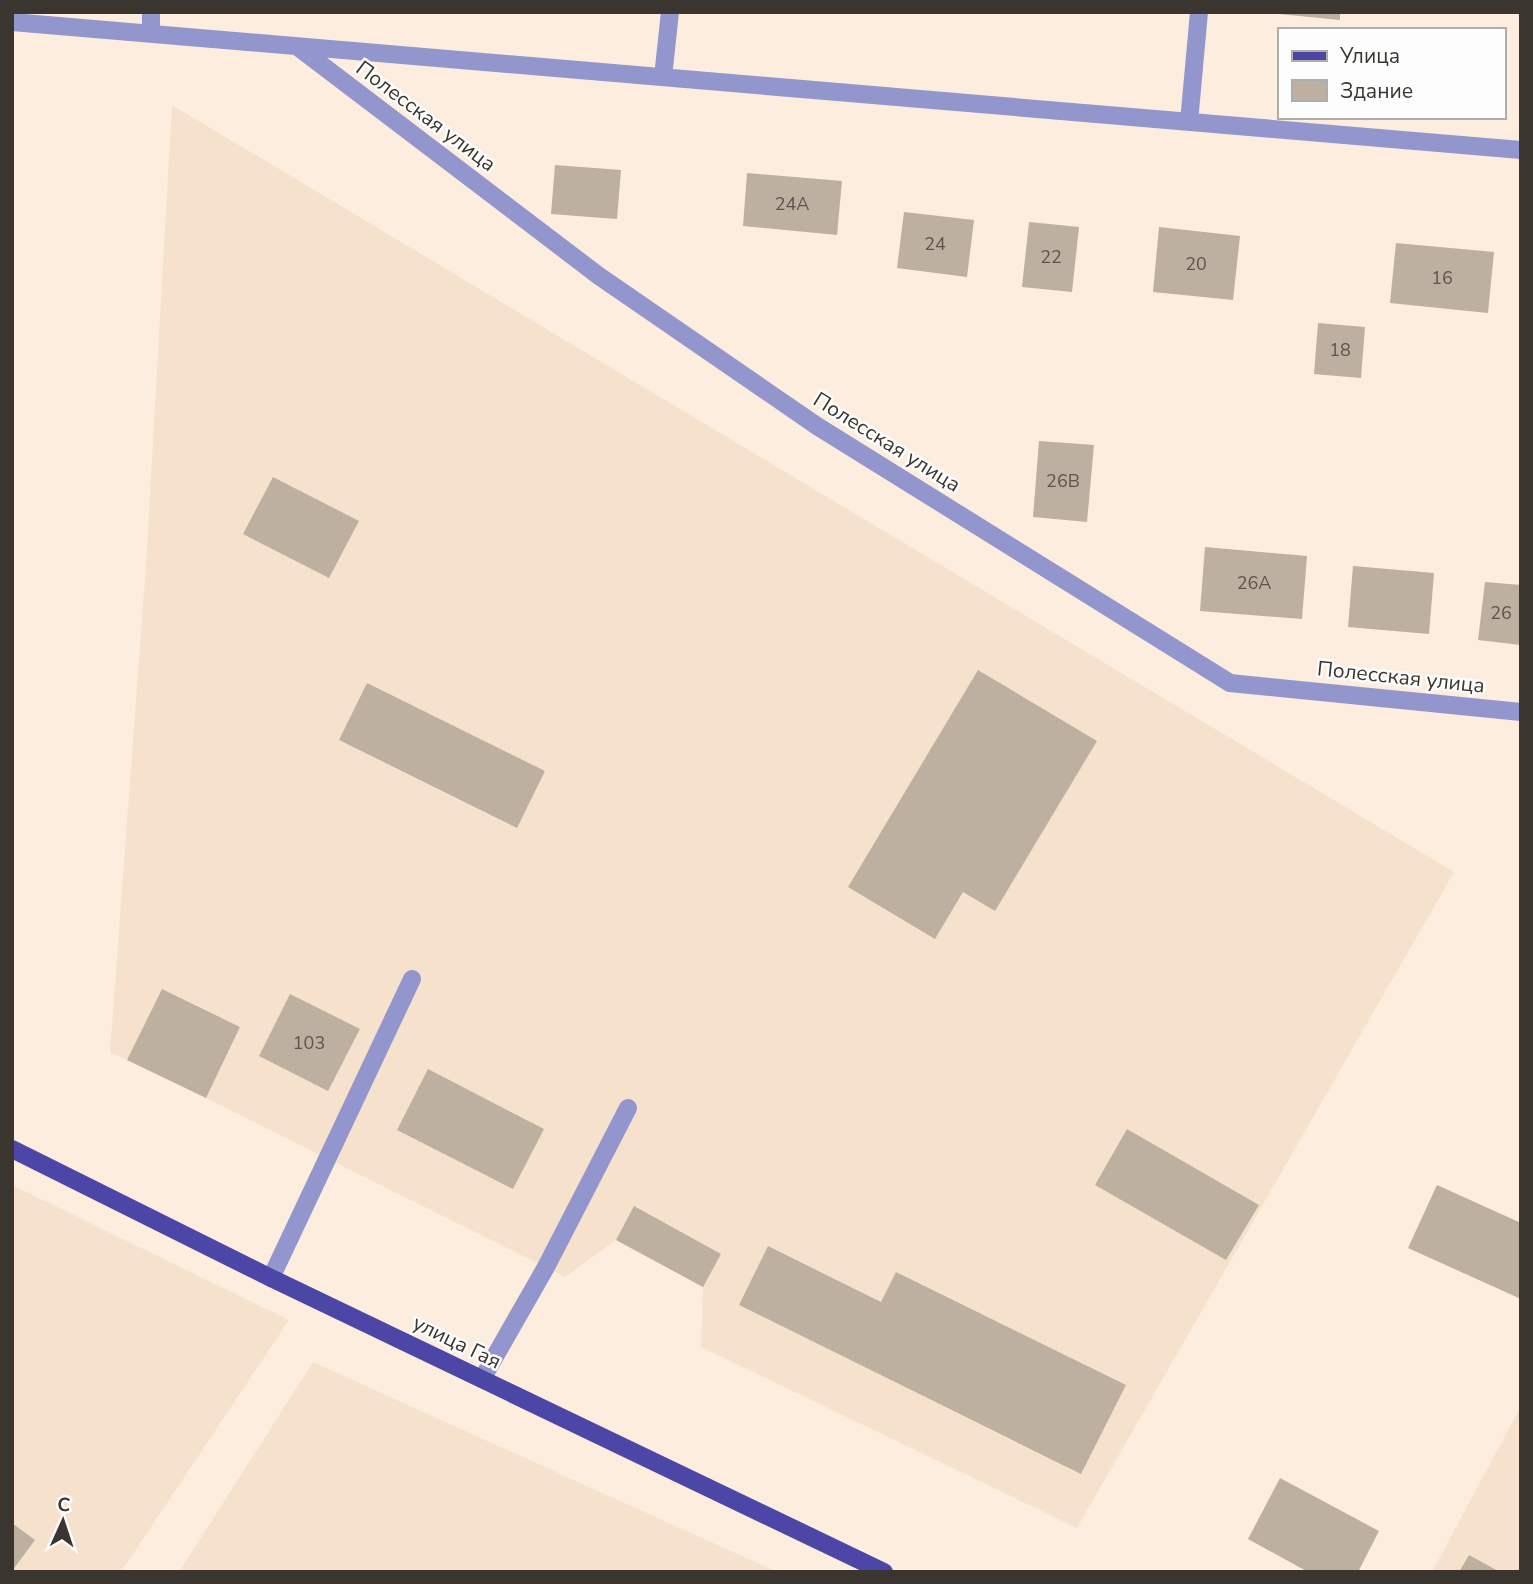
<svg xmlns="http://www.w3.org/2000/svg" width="1533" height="1584" viewBox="0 0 1533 1584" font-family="'Nunito Sans',sans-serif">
<rect width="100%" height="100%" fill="#fcedde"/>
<path fill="#f6e2cc" d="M172,105L1454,872L1077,1528L701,1347L703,1287L616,1240L565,1277L206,1098L240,1027L162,989L127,1060L110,1052L146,565Z
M12,1185L289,1320L121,1572H12Z
M313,1362L777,1572H179Z
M1521,1406V1572H1432Z"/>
<path fill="#bdb0a1" d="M1279,12H1340V20L1279,14Z
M555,165L621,170L617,219L551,214Z
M747,173L842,181L837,235L743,226Z
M904,212L974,220L967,277L897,268Z
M1029,222L1079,227L1072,292L1022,287Z
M1159,227L1240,236L1233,300L1153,292Z
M1396,243L1494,252L1488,313L1390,303Z
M1318,323L1365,327L1361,378L1314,374Z
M1039,441L1094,445L1087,522L1033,517Z
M273,477L359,521L329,578L243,534Z
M1205,547L1307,556L1302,619L1200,611Z
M1353,566L1434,573L1429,634L1348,627Z
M1485,582L1521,585V645L1478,640Z
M978,670L1097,741L995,911L963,892L935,939L848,887Z
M367,683L545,771L517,828L339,740Z
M162,989L240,1027L206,1098L127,1060Z
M290,994L360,1029L328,1091L259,1056Z
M428,1069L544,1129L513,1189L397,1130Z
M1127,1129L1259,1205L1226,1260L1095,1185Z
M1437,1185L1521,1223V1299L1408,1248Z
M634,1206L721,1254L703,1287L616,1240Z
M768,1246L881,1302L896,1272L1126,1385L1081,1474L739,1305Z
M1280,1478L1379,1531L1358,1572H1308L1248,1539Z
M12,1523L35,1540L12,1571Z
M1469,1555L1500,1572H1459Z"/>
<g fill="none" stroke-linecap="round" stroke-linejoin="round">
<path stroke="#9296cc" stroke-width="18" d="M12,22L1521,150
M151,34V12
M298,47L599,276L817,426L1230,683L1521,712
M663,77L670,12
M1189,122L1199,12
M271,1278L412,979
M482,1379L546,1267L628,1108"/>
<path stroke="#4c47a7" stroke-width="18" d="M12,1149L271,1278L884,1572"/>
</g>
<g text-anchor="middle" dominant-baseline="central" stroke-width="5" stroke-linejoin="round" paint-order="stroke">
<g font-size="18" fill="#5b544c">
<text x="792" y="204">24А</text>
<text x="935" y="244">24</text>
<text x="1051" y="257">22</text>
<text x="1196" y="264">20</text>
<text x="1442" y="278">16</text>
<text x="1340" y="350">18</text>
<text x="1063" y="481">26В</text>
<text x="1254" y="583">26А</text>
<text x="1501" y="613">26</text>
<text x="309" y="1043">103</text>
</g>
<g font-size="21" fill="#3a352f" stroke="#fdfdfd">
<text transform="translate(426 116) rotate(37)">Полесская улица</text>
<text transform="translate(887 442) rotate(32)">Полесская улица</text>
<text transform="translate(1401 677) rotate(6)">Полесская улица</text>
<text transform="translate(457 1342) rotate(26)">улица Гая</text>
</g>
</g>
<rect width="1533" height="1584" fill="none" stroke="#3a352f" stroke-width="28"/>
<rect x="1278" y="28" width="228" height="91" fill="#fdfdfd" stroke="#afadab" stroke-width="2"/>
<rect x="1292" y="51" width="35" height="10" fill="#4c47a7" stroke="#afadab" stroke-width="2"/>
<text x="1340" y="63" font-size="21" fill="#3a352f">Улица</text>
<rect x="1292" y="80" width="35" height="21" fill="#bdb0a1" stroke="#afadab" stroke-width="2"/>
<text x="1340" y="98" font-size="21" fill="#3a352f">Здание</text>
<g transform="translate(63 1521) rotate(3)" stroke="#fdfdfd" stroke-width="5" paint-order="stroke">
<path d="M0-5L12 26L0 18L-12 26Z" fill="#3a352f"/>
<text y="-10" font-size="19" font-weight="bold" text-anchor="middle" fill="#3a352f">С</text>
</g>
</svg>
